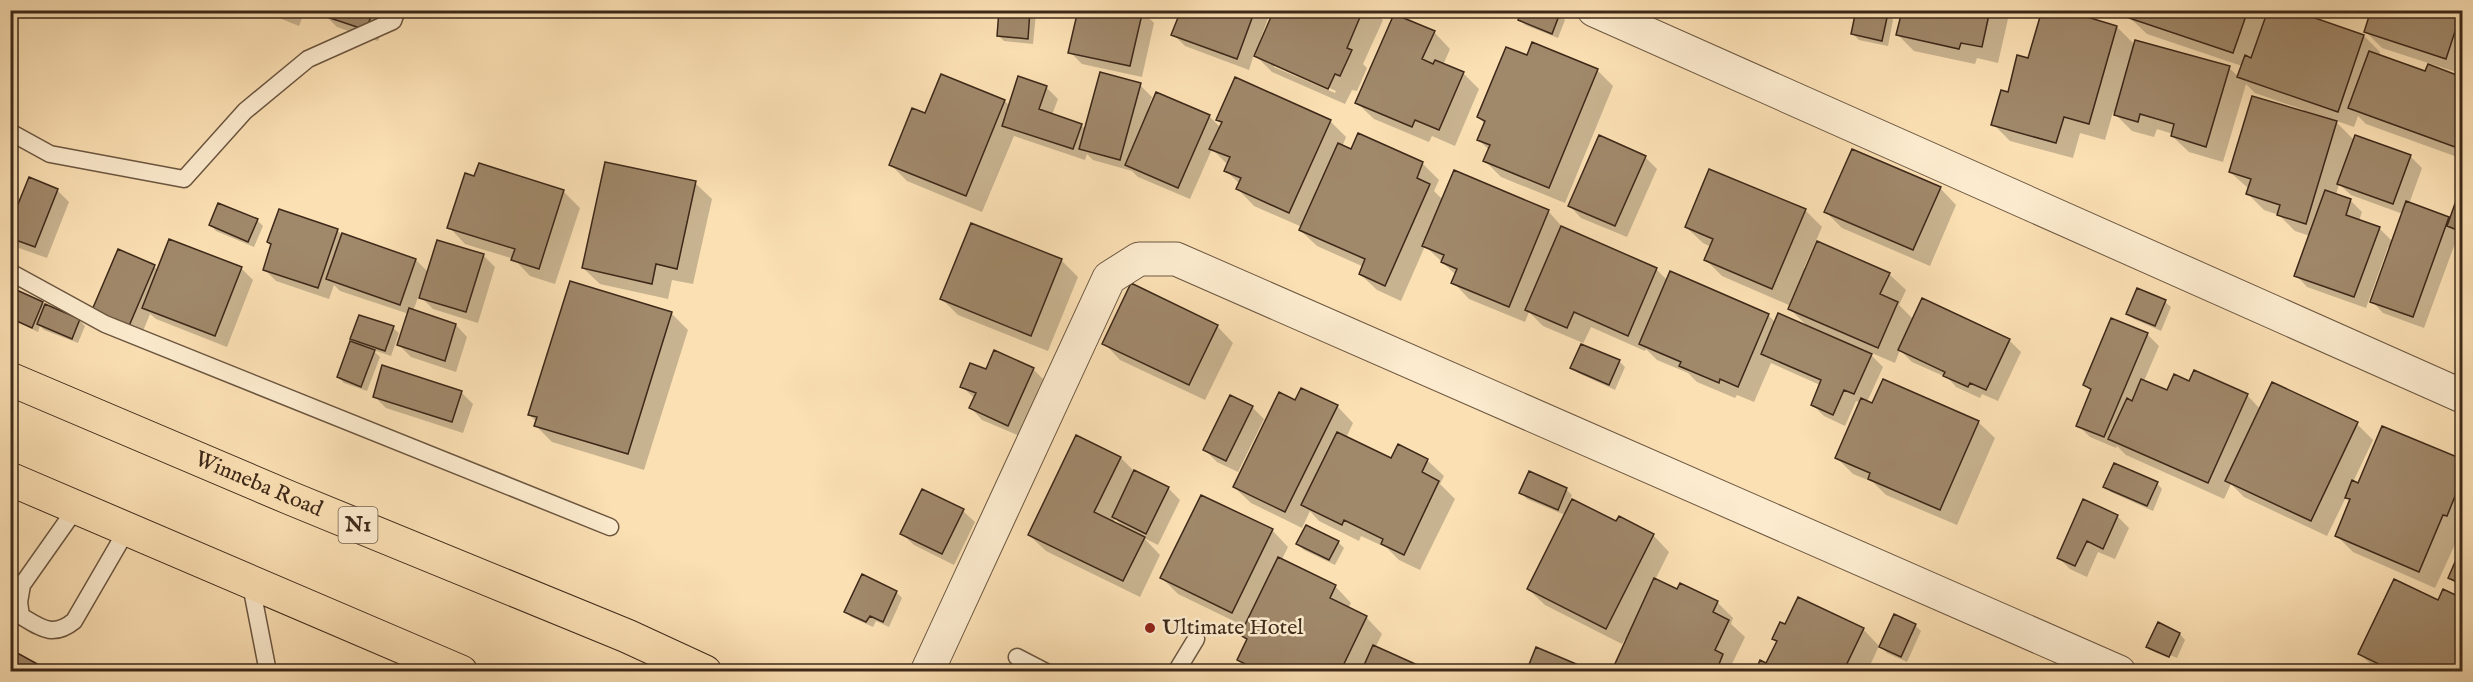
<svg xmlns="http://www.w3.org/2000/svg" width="2473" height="682" viewBox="0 0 2473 682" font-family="'IM FELL English',serif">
<rect width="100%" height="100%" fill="#fbe0b4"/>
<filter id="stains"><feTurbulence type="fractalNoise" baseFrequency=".00333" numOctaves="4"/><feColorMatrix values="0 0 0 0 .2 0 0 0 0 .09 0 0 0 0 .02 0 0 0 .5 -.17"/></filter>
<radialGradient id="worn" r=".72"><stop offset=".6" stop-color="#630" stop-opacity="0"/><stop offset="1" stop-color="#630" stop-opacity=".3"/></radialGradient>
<path fill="#0003" fill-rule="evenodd" d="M259,10H305L299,26Z
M404,10L398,29L384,25L378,41L337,27L325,15Z
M1001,10H1033L1036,13L1033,44L1004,41L998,35Z
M1079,10H1145L1144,13L1154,23L1142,77L1082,64L1070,52Z
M1182,10H1271L1258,46L1260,47L1276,10H1373L1383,20L1363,64L1367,68L1357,91L1352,90L1345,104L1272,72L1254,54L1249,70L1185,46L1173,34ZM1274,63L1336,91L1335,93L1274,67Z
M1550,10L1560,15L1565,20L1558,38L1525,25L1520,20Z
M1854,10H1892L1890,16L1893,20L1888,46L1859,40L1853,34L1858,12Z
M1898,10H2010L1998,63L1977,58L1975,64L1914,51L1898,35L1902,18L1897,13Z
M2133,10H2259L2267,18L2364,36L2380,52L2379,56L2426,73L2429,66L2462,79V163L2460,158L2366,124L2358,116L2354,127L2334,120L2355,141L2410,156L2422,168L2409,204L2451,221L2462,188V240L2458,235L2424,328L2383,313L2372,301L2391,248L2388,247L2366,308L2307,287L2296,275L2310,236L2295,231L2279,215L2264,210L2248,194L2249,189L2230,172L2304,110L2255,93L2246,84L2223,162L2189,152L2172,136L2173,134L2157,129L2154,137L2132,131L2113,112L2105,140L2080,133L2073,158L2010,141L1993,124L2029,60L2117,27L2135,45L2229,68L2239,77L2242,66L2147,34L2130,18ZM2339,184L2351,195L2403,214L2393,242L2379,228L2359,221L2362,212L2351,201L2336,195Z
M2373,10H2462V74L2382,48L2366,32Z
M1434,32L1450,49L1443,65L1463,73L1479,89L1455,146L1432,136L1429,142L1374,119L1357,103Z
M1528,57L1597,70L1613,86L1565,203L1501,177L1485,161L1489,150L1479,140L1485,124L1478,117Z
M942,76L1005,101L1010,106L1046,87L1058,99L1052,115L1081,125L1086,130L1140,85L1152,97L1148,109L1209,116L1221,128L1222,124L1218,120L1330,121L1346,137L1342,147L1351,151L1359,135L1423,164L1439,180L1434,191L1443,200L1455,172L1549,212L1564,229L1657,270L1668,281L1768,315L1776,323L1810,329L1790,309L1791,306L1722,276L1706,260L1711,247L1703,243L1686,227L1805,210L1822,227L1804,268L1889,274L1906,290L1899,305L1914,320L2009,340L2021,352L1998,401L1982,394L1980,398L1956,387L1948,378L1912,362L1900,350L1895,363L1867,351L1883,367L1867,402L1978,422L1995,438L1957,525L1886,495L1873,482L1853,474L1836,457L1861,403L1856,401L1845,426L1824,416L1812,404L1820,385L1771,363L1754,402L1737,395L1735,398L1697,382L1688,373L1657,360L1646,349L1645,351L1591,327L1582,346L1619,361L1625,367L1615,390L1578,373L1572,367L1583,343L1543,326L1529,312L1525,322L1469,299L1453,282L1456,275L1425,246L1401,301L1377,290L1360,274L1364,267L1317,246L1300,230L1302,227L1254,206L1238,189L1240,184L1226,171L1228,165L1212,149L1190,199L1138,177L1132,171L1093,160L1087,154L1085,160L1014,136L982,212L907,181L890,164L926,115Z
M1645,157L1657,169L1627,237L1581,218L1570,206Z
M695,183L712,199L693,284L672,280L668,299L600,284L583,268Z
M1940,188L1956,205L1930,266L1842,228L1826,212Z
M57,190L69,202L47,258L19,248L10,239V228Z
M563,191L580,208L555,284L530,276L514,259L465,244L449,227Z
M257,220L263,226L254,247L216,231L211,225Z
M337,230L342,235L416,260L429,273L483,255L495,267L478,323L433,309L419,295L413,311L456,325L467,337L456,372L411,357L399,345L409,314L340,291L334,285L329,299L276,281L264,269L272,246L269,242Z
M1061,260L1078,277L1048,351L958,315L942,299Z
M154,266L158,271L241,268L253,280L227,347L156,319L150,314L141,336L105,322Z
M10,288L79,320L85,326L78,343L44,330L40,326L38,332L10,318Z
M2138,290L2165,302L2171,307L2161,331L2134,319L2128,314Z
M671,313L688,330L644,470L552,442L536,426L537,422L529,415Z
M1217,326L1233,343L1205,400L1120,360L1104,343Z
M393,328L399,333L391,356L371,349L380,357L367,391L344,383L338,377L360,346L352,338Z
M2147,334L2159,346L2144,381L2168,392L2190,382L2247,395L2261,410L2357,424L2373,440L2353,482L2358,485L2382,427L2462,460V529L2435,588L2353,552L2337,536L2351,502L2346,497L2327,536L2244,497L2231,484L2224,499L2126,455L2117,446L2116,448L2090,437L2078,425L2092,392L2085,385Z
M1033,369L1045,381L1020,436L982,420L971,408L975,399L962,386L987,371Z
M461,392L473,404L463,433L386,408L374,396Z
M1296,402L1337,406L1353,423L1346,438L1392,460H1427L1444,476L1440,484L1455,499L1420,570L1399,560L1387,548L1361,536L1359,541L1319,521L1310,511L1302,528L1251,503L1234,487Z
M1252,407L1264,419L1238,472L1217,462L1205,450Z
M1077,437L1121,458L1135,472L1168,488L1180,500L1158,545L1144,538L1160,555L1140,597L1046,551L1029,535ZM1115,519L1125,528L1113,523Z
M2157,483L2162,489L2153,511L2111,492L2105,486Z
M1566,489L1572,495L1570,500L1617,523L1653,535L1669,552L1655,580L1678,591L1717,602L1733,618L1731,624L1745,637L1732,664L1739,672H1621L1615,666L1627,640L1625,639L1622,644L1545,605L1528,589L1565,515L1527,499L1521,493Z
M963,511L975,522L954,565L914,545L902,534Z
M2117,516L2129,528L2115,559L2098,552L2087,577L2070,569L2059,558Z
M1272,530L1288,547L1281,561L1335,586L1351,603L1348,609L1366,617L1382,634L1375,648L1429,672H1251L1239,659L1248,640L1242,635L1246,627L1178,594L1162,578Z
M1338,542L1344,548L1335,565L1304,550L1298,544Z
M2462,549V590L2450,578Z
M2444,591L2462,600V672H2379L2360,654L2439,602Z
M896,592L902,598L889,627L876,621L873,627L851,617L845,611Z
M1915,625L1921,631L1907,662L1887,653L1881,647Z
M1863,629L1879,646L1867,672H1756L1767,665L1778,643L1773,638Z
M2180,634L2185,640L2177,658L2153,648V651L2175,661L2154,652L2148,646Z"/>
<path fill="#a0886a" stroke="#3d2819" stroke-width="1.5" d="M325,10H389L386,18L372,14L366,30L324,16Z
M999,10H1030L1028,39L997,36Z
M1078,10H1143L1130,66L1068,53Z
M1181,10H1255L1237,59L1171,35Z
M1274,10H1363L1347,48L1352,50L1340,76L1335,74L1328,89L1254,56Z
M1522,10H1554L1560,13L1552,34L1518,20Z
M1856,10L1888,13L1882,41L1851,34Z
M1897,10H1990L1982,47L1961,43L1959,49L1896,35L1901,15L1896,14Z
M2042,10H2064L2117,26L2089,124L2064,117L2056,143L1991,125L2001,90L2008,92L2017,55L2028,58Z
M2131,10H2248L2233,53L2129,18Z
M2268,10H2292L2364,35L2338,112L2237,77L2245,55L2251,58Z
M2371,10H2462L2446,59L2364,32Z
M1394,14L1435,31L1422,59L1433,64L1435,60L1464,72L1439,130L1415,120L1412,127L1355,103Z
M2135,40L2230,66L2206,147L2171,136L2174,124L2140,114L2138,122L2114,115Z
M1532,42L1598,69L1549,188L1483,161L1490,145L1477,140L1485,121L1477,117L1506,47L1527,55Z
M2369,51L2425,71L2428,64L2462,77V127L2455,147L2348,108Z
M1100,72L1141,83L1120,160L1079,149Z
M941,74L1005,100L966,196L889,165L912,108L925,113Z
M1018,76L1047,86L1039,109L1082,124L1073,149L1002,126Z
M1235,77L1331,120L1289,213L1236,189L1241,178L1224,171L1230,157L1209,149L1222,122L1216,120Z
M1156,92L1210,115L1178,188L1125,165Z
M2252,96L2337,121L2306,224L2277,215L2280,205L2246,194L2251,179L2229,172Z
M1358,133L1423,162L1417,178L1430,184L1385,286L1359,274L1365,259L1299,230L1338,143L1351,149Z
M1599,135L1646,156L1615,226L1568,206Z
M2355,135L2411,155L2393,204L2337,184Z
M1852,149L1941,187L1913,250L1824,212Z
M605,162L696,181L677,269L656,264L652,284L582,268Z
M479,163L564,190L539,269L511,260L515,249L447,228L465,173L474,176Z
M1709,169L1806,209L1772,289L1704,260L1713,239L1685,227Z
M1454,170L1549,210L1509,307L1451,283L1457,269L1441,262L1444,255L1422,246Z
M29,177L58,189L35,247L10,238V224Z
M2462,184V232L2447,226Z
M2325,190L2351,199L2346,215L2380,227L2354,297L2294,276Z
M2406,201L2449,217L2413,317L2370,302Z
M218,203L258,219L248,242L209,225Z
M279,209L338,229L318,288L263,270L271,244L267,242Z
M971,223L1062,259L1031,336L940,299Z
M1561,226L1657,268L1628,336L1574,312L1567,328L1525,310Z
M342,233L416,259L400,305L326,279Z
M169,239L242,267L215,336L142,308Z
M437,240L484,254L466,312L419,298Z
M1817,241L1890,273L1880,294L1898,302L1878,348L1788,309Z
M118,249L155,265L129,326L92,310Z
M1670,271L1769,314L1738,387L1720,379L1719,383L1679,366L1681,362L1639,344Z
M570,281L672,312L628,454L534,426L537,417L528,415Z
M1131,283L1218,325L1189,385L1102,344Z
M10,287L43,302L32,328L10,318Z
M2137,288L2166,300L2155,326L2126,314Z
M1922,298L2010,339L1986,390L1970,383L1968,387L1943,376L1945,372L1898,350Z
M45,304L80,319L72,339L37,324Z
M409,308L456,324L445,361L397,345Z
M1778,313L1872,354L1854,394L1844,390L1833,415L1811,405L1821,380L1761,354Z
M359,315L394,326L385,351L350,339Z
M2111,318L2148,333L2104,437L2076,426L2091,389L2083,385Z
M350,341L375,350L361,387L337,377Z
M1581,344L1620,360L1609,385L1570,368Z
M994,350L1034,368L1008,426L969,408L976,393L960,387L970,363L986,369Z
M382,365L462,391L452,422L373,397Z
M2194,370L2248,394L2208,483L2108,439L2127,398L2132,401L2141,379L2167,390L2174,374L2189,381Z
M1883,379L1979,421L1940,510L1868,479L1870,473L1835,458L1861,398L1872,403Z
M2272,382L2358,422L2311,521L2225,481Z
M1301,388L1338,405L1285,512L1233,487L1279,392L1295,400Z
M1230,395L1253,406L1226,461L1203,450Z
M2382,426L2462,459V479L2447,516L2443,515L2419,572L2335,536L2350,499L2345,498L2352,480L2358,483Z
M1337,432L1391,458L1398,444L1428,459L1422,472L1439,481L1404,555L1381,544L1383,539L1344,520L1342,525L1301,505Z
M1076,435L1121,457L1094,512L1145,537L1123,581L1028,535Z
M2114,463L2158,482L2147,506L2103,487Z
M1134,470L1169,487L1146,534L1112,517Z
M1529,471L1567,488L1558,510L1519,493Z
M922,489L964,509L942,554L900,534Z
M1201,495L1273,529L1232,613L1160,578Z
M1572,499L1616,521L1619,516L1654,534L1606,629L1527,589Z
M2083,499L2118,515L2103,549L2087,541L2075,566L2057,558Z
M1306,525L1339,541L1329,560L1296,544Z
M2462,546V584L2448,578Z
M1278,557L1336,585L1330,598L1367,616L1340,672H1261L1237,660L1247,639L1240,635Z
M862,574L897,591L883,622L870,616L866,622L844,612Z
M1654,578L1677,589L1680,583L1718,601L1713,612L1729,620L1715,650L1723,654L1716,672H1625L1614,666Z
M2394,579L2438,600L2443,589L2462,598V672H2395L2358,654Z
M1798,597L1864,628L1843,672H1755L1760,660L1766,663L1777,641L1772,639L1780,622L1785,624Z
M1894,614L1916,624L1901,657L1879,647Z
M2158,622L2180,633L2169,657L2146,647Z
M1373,645L1433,672H1361Z
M1536,647L1595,672H1526Z
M10,649L50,671L49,672H10Z"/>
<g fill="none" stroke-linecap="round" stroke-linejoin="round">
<g stroke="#6c5640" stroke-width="19">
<path id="lane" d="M10,132L50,154L184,179L245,111L308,59L393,21L397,10
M10,272L105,324L610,527
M77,507L22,585L19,602L21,616C41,628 53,638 74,621L128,528
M250,580L268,672
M1017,657L1046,672
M1176,672L1196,639"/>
</g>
<g stroke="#6c5640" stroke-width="35">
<path id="street" d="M1594,10L2462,396
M927,672L1109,278L1139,259H1176L2119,672"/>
</g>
<g stroke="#3d2819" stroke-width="35">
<g id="highway">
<path id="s1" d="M10,379L290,498L627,636L705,672"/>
<path d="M10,479L461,672"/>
</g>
</g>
<use href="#lane" stroke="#fcebce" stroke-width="16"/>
<use href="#street" stroke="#fcebce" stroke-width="33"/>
<use href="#highway" stroke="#fbe0b4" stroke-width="33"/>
</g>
<circle fill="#8f2418" stroke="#fcebce" stroke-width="2" cx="1150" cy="628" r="6"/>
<g text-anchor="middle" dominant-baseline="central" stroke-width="5" stroke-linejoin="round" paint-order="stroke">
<rect fill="#fcebce" stroke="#76624f" stroke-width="1.5" x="338.5" y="507" width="39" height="36" rx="4.5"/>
<g font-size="21" font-weight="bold" fill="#3d2819">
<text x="358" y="525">N1</text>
</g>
<g font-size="22" fill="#3d2819" stroke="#fcebce">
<text stroke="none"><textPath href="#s1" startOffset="270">Winneba Road</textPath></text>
</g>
<g font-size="22" fill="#3d2819" stroke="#fcebce" text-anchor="start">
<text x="1162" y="628">Ultimate Hotel</text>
</g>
</g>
<rect width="2473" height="682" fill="none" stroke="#fbe0b4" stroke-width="36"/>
<rect x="12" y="12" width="2449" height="658" fill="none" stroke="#3d2819" stroke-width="3"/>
<rect x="18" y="18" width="2437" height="646" fill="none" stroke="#3d2819" stroke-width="1.5"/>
<rect width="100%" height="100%" filter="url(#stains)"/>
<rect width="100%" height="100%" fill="url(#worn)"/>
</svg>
